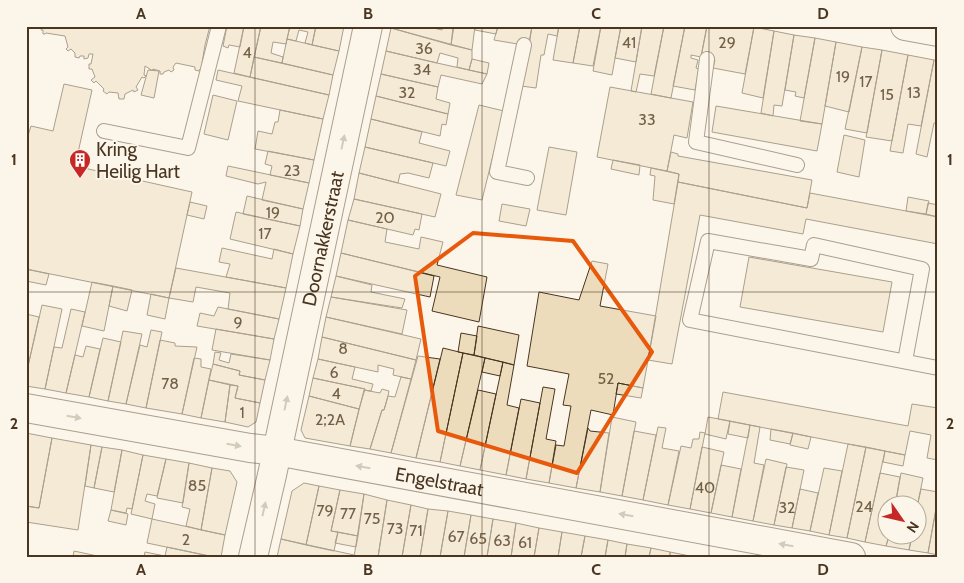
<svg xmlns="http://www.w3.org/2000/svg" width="964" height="583" viewBox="0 0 964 583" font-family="Cabin,sans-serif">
<rect width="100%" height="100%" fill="#fbf6e9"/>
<path fill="#ecdcbc" stroke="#4a3520" d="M43,26H210L205,45L202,63L204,64L203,69H200L199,71L195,70V67L176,63L173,67L174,70L171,72L169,70L164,72L163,74H160V71L153,69V70H150V69L145,66L144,75L146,76L144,78L142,77L136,87L138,90L134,92L133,90L125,94L124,99H119L118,93L109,92L107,94L103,91L104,89L96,81L94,83L91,80L95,77L92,69H89V64H91L93,54H89L88,58L84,59V56H80L79,58L75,57V53L71,49L68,51L66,49L68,47L65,36L46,33L45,34H43V30H41L42,27Z
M227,26H244L240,47L229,45L228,48L223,46Z
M244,26H261L250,77L234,73Z
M261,26H290L286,44L273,42L271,53L283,57L282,63L254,57Z
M290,26H316L312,45L305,43L308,32L299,30L296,41L287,39Z
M316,26H344L339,51L312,45Z
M392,26H429V27L442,30L443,26L453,27L451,45L391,28Z
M475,26L472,50L451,45L454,26Z
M475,26H498L496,34L475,30Z
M498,26H532L529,46L494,40Z
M532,26H559L557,36L548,34L544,55H541L536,88L521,86Z
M559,26H580L573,63L553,60Z
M580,26H601L593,66L573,63Z
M601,26H621L612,75L593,71Z
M621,26H642L636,62L615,58Z
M642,26H664L654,76L640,74L636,92L631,91Z
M664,26H685L671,98L651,94Z
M685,26H707L701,57L691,55V58L698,60L696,68L699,69L695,90L673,86Z
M707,26L754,27L745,74L713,68L715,60L701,57Z
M754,27L774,31L763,98L742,93Z
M391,28L472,50V59L469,70L457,67L458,58L440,53L437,63L386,51Z
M774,31L794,35L782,106L774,105L773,116L761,113Z
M794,35L815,38L804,98L795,96L796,92L785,90Z
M815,38L836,42L822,124L800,121Z
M287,39L339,51L333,75L282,63Z
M836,42L862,47L849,112L825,106Z
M862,47L882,50L867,133L845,129Z
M882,50L908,55L892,141L866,137Z
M386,51L437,63L487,74L482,84L441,75L438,87L381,74Z
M908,55L934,60L921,126L908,124L903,153L890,151Z
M254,57L333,75L329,95L250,77Z
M472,59L489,63L487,74L469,70Z
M934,60H938V123H934L927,157L916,154Z
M148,70L159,71L154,98L141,95Z
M218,70L329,95L323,119L238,101L242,86L216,80Z
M381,74L438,87L436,99L450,103L448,114L376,96Z
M64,84L92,90L75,166L192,192L169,298L26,269V142L31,126L53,131Z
M610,87L693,102L687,138L674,135L667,171L597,157Z
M213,95L237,101L228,140L204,134Z
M376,96L448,114L446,125L442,124L440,136L371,119Z
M479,105L504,111L482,200L456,195Z
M716,106L822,124L817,151L712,132Z
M280,110L323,119L314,160L255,149L258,131L272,134L275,122H278Z
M371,119L422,132L419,143L450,151L446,166L365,147Z
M844,135L865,140L859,177L837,172Z
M365,147L433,163L429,178L408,173L400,174L398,183L359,173Z
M549,147L577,152L566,215L537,210Z
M268,151L314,160L309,183L270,175L272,166L265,164Z
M671,152L678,154V156L812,180L807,208L678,182L679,174L667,171Z
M613,160L640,165L639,175L611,169Z
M228,166L309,183L303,209L262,200L266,182L258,184L226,176Z
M651,168L679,174L674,204L653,200L655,176L650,175Z
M359,173L441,194L435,217L354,199Z
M678,182L807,208L810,193L938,217V244L806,219L803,234L700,215L672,364L648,360Z
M247,196L303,209L300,226L243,214Z
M908,197L929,201L926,214L906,211Z
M354,199L422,214L419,230L415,229L413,235L348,220Z
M190,202L207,206L204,219L187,215Z
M928,203L938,205V217L926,214Z
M502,204L530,209L526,226L499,221Z
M236,212L300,226L293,254L230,239Z
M348,220L387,229L385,242L419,249L421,237L443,242L437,265L487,277L479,322L432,311L440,277L341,253Z
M222,248L272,259L274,249L293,254L286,288L226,277L230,264L219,262Z
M341,253L434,276L430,297L336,276Z
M749,257L892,282L883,332L740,307Z
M592,261L608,264L600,306L656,316L643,388L618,383L613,415L591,410L576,488L549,483L556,445L564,446L571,406L563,405L569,374L527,366L539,292L579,300Z
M176,268L286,288L279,319L228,309L230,293L196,287L193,302L169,298Z
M26,269L49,274L46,285L26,281Z
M336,276L372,285L371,292L405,299L402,308L331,297Z
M92,282L113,286L104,331L82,326Z
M113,286L132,290L127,311L109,306Z
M151,294L169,298L165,319L147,315Z
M331,297L407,310L402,334L326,317Z
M42,305L62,309L45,389L26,386V375Z
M218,307L279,319L274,339L197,326L200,313L214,316Z
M71,309L85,312L66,393L45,389L54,347L62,348Z
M26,314L39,317L26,375Z
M326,317L421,339L416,360L322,337Z
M478,326L519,335L514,365L474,355Z
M216,329L274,339L270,360L212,350Z
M151,330L162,332L146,408L126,404L140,345L147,347Z
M123,331L142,334L126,404L108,401Z
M461,333L477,336L474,355L458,352Z
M322,337L416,360L411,379L393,375L394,369L378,365V372L318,359Z
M103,338L121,342L108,401L89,397Z
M160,340L175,343V346L197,347L182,414L146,408Z
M86,346L100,349L89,397L66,393L75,355L83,357Z
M443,348L463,353L440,462L416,458Z
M215,352L221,353L219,360L229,363L231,354L270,360L265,380L239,375L240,371L213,364Z
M463,353L485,358L460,466L440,462Z
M418,356L440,359L416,458L391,453Z
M194,358L201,359V367L211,369L201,418L182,414Z
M485,358L503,362L500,376L482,372Z
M318,359L355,367L352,379L373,384L371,391L364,390L365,389L313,378Z
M503,362L514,365L507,405L519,408L506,475L480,470Z
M213,364L240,371L239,375L265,380L260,403L235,398L238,386L209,380Z
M401,377L411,379L391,453L370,449L382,410H384L388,396L395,397Z
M313,378L365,389L359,409L309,396Z
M209,380L230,385L225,422L201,418Z
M618,383L643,388L641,398L616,394Z
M230,385L238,386L235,398L260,403L256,422L248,427L225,422Z
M543,387L555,389L546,439L556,441L549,483L526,479Z
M382,389L389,391L388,396L384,410H382L370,449L350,446L364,390L380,393Z
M478,390L496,394L480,470L460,466Z
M723,392L908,426L912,404L938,408V460L927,458L931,435L910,431L905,455L718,419Z
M309,396L359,409L350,446L305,438L301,430Z
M521,399L540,403L526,479L506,475Z
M612,417L636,422L622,496L600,492Z
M708,417L730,421L726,439L705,434Z
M730,421L750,425L748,438L728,434Z
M750,425L760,427L754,463L764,465L753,521L732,517Z
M658,427L666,428L662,448L679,451L668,505L643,500Z
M588,428L590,431L609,433L600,492L576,488Z
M771,429L793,433L790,444L770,440Z
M634,431L656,435L643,500L622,496Z
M700,432L705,433L690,509L668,505L681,446L691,448L693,439H699Z
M26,433L52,438L39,508L26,506Z
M793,433L811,437L808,449L790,445Z
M52,438L91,445L78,530L26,522V506L39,508Z
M848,444L866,447L847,538L829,535Z
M91,445L102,447L94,488L85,486Z
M102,447L122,450L114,492L94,488Z
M702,447L724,452L711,513L690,509Z
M866,447L885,451L865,542L847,538Z
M122,450L143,455L132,509L127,508L126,513L111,510Z
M885,451L905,455L903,466L883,462Z
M143,455L166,459L157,496L147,494L145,501L155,504L152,519L131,514Z
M166,459L189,463L183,503L157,498Z
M766,459L787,464L774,525L753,521Z
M189,463L212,468L201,530L186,526L190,509L182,507Z
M721,465L741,469L732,517L711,513Z
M786,467L804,470L792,528L774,525Z
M212,468L230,471L237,482L225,535L201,530Z
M824,468L842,471L829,535L810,531Z
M880,473L900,477L895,506H886V536H889L886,546L865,542Z
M901,473L923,478L916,512V506H895Z
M304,483L319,486L306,545L281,539L292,491Z
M319,486L340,490L331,531L338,532L334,551L306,545Z
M800,489L818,493L810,531L792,528Z
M921,489L938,492V498L928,553L909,550L912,536H916V512Z
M340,490L364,494L358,536L331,531Z
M364,494L387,500L378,557H354Z
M938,498V555L928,553Z
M387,500L411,505L402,557H378Z
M411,505L428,509L420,557H402Z
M428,509L448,511L440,557H420Z
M111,510L128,514L126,525L108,521Z
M448,511L471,515L464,557H440Z
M471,515L493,519L487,557H464Z
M152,519L225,535L221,557H214L147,543Z
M493,519L516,523L511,557H487Z
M516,523L539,528L534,557H511Z
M539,528L562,532L558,557H534Z
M338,532L358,536L356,547L335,543Z
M562,532L585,536L581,557H558Z
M585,536L608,540L605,557H581Z
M889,536H912L909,550L886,546Z
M281,539L354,555V557H277Z
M608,540L627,544L625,557H605Z
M627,544L651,548L649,557H625Z
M167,547L214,557H144L145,552L165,556Z
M651,548L670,552V557H649Z
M74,551L102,557H73Z
M670,552L690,556V557H670Z"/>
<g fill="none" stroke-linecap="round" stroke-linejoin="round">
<g stroke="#4a3520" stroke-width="16">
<path id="service" d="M524,45L497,172L527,178
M707,59L696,142L797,165
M104,131L188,148L219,26
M905,361L922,269L814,245L811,259L708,241L690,320L938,368"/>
</g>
<g stroke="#4a3520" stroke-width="30">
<g id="minor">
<path d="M905,26L938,32"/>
<path id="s1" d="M26,408L250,448L276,451L851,557"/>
<path id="s2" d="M253,557L272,475L368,26"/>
</g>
</g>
<use href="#service" stroke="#fbf6e9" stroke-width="14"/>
<use href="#minor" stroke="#fbf6e9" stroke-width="28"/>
</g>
<defs><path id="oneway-solid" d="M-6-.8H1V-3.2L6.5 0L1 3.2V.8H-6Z" transform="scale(1.25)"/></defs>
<g fill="#a29684">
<use href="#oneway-solid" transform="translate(343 142) rotate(-78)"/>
<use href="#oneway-solid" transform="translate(286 403) rotate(-78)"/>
<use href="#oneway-solid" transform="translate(74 417) rotate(10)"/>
<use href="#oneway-solid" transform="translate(234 445) rotate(10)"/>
<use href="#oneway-solid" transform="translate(363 467) rotate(-170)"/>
<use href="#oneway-solid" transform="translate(264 509) rotate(-77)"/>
<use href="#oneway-solid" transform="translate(626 515) rotate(-170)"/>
<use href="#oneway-solid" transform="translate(786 545) rotate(-170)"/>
</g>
<path d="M0 0H964V583H0ZM473,233L573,241L652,352L577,473L438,431L415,276Z" fill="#fbf6e9" fill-opacity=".55" fill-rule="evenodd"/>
<path fill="none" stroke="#e8590c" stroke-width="4" stroke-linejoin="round" d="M473,233L573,241L652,352L577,473L438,431L415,276Z"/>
<path fill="none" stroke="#4a3520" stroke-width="1" stroke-opacity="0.55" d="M255,26V557M482,26V557M709,26V557M26,292H938"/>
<defs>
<g id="building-pin" transform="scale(1.125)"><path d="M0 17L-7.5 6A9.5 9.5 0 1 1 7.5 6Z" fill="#c62828" stroke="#fbf6e9"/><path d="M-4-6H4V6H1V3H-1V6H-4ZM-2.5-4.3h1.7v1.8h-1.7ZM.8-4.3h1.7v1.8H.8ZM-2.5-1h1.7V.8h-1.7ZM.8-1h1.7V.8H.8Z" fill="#fff"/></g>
</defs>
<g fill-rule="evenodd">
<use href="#building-pin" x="80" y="160"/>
</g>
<g text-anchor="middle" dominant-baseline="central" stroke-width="4" stroke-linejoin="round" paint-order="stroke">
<g font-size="16" fill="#725f47">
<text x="629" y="42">41</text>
<text x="727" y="42">29</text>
<text x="424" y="48">36</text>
<text x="247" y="52">4</text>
<text x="422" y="69">34</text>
<text x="843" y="76">19</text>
<text x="866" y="81">17</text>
<text x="407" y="92">32</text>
<text x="914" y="92">13</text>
<text x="887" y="94">15</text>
<text x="647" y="119">33</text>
<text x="292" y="170">23</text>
<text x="273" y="212">19</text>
<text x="385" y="217">20</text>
<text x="265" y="233">17</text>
<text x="238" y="322">9</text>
<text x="343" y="348">8</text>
<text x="334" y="372">6</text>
<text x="606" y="378">52</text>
<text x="170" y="383">78</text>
<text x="336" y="393">4</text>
<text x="242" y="412">1</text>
<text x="330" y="419">2;2A</text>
<text x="197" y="485">85</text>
<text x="705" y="487">40</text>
<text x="864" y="506">24</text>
<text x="787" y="507">32</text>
<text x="325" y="510">79</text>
<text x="348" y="513">77</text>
<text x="372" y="518">75</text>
<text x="395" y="528">73</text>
<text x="416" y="530">71</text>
<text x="456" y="536">67</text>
<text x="478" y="538">65</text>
<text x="186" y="539">2</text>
<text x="502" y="540">63</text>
<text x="525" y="542">61</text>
</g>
<g font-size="19" fill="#4a3520" stroke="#fbf6e9" text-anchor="start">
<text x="96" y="149">Kring<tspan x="96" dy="22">Heilig Hart</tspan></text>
</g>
<g font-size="19" fill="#4a3520" stroke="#fbf6e9">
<text stroke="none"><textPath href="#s2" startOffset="326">Doornakkerstraat</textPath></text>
<text stroke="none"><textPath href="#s1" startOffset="420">Engelstraat</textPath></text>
</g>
</g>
<rect width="964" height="583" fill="none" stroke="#fbf6e9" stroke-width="55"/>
<g transform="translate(902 520) rotate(124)"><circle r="24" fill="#fbf6e9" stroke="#b4a999"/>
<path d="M0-4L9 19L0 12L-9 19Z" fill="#c62828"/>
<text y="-8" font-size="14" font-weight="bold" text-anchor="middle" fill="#4a3520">N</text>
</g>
<rect x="28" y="28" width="908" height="528" fill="none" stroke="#4a3520" stroke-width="2"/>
<g font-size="16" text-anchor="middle" font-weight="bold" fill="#4a3520">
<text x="141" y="19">A</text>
<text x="368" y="19">B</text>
<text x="596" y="19">C</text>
<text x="823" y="19">D</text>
<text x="14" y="165">1</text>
<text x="950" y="165">1</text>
<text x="14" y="429">2</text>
<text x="950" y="429">2</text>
<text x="141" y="575">A</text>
<text x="368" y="575">B</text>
<text x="596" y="575">C</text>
<text x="823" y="575">D</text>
</g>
</svg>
